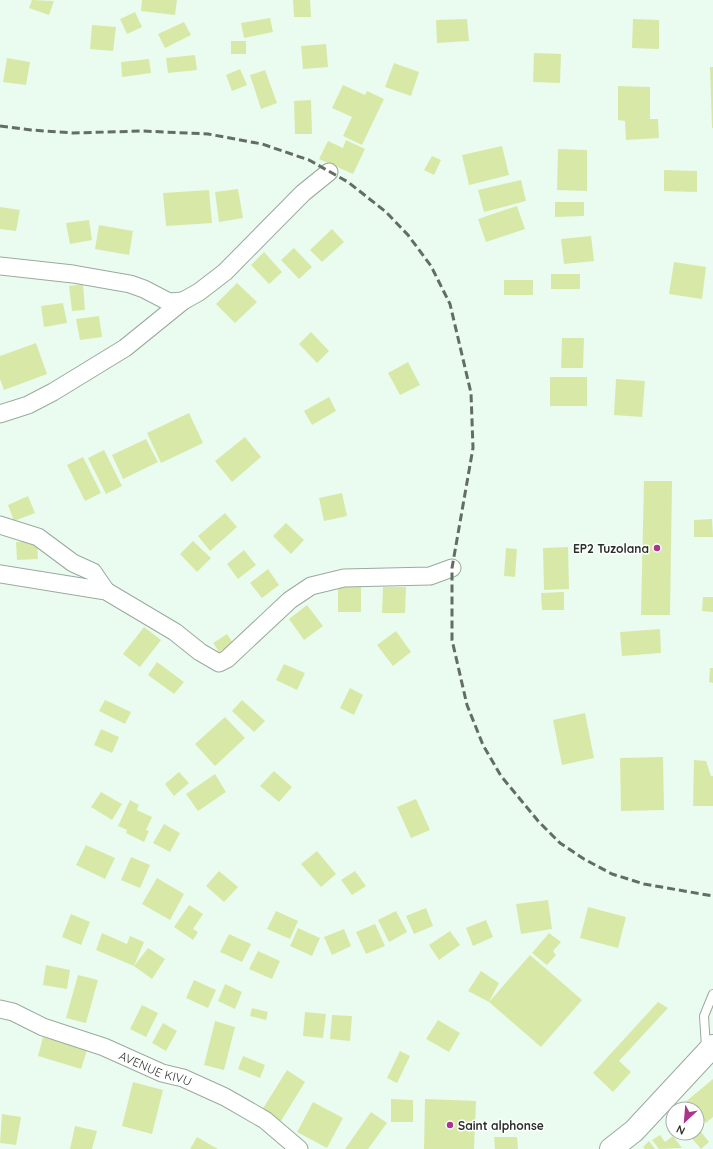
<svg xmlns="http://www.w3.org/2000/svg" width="713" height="1149" viewBox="0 0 713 1149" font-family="Quicksand,sans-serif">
<rect width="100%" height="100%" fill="#eafcef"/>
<path fill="#d8e9a7" d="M32,0L54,1L49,15L29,8Z
M142,0H177L175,15L141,11Z
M293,0H310L311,17H294Z
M135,12L142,27L127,34L120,19Z
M270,18L273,32L244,38L241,23Z
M467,19L469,41L437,43L436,20Z
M633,19L659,20V49L632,48Z
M184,22L191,35L165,48L158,34Z
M92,25L116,27L113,51L90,49Z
M231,41H246V54H231Z
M326,44L328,67L303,69L301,46Z
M534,53L561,54L560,83L533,82Z
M195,55L197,70L168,73L166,58Z
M7,58L30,62L26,85L3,82Z
M149,59L151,73L122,77L121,62Z
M394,63L419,72L411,96L385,87Z
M710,67H713V128H712Z
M240,69L247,85L232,91L226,75Z
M265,70L277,103L261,109L250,75Z
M343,85L365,95L367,91L384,99L362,145L343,136L352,117L332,108Z
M618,86L650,87V119H658L659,138L626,140L625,121L618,120Z
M311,100L312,134H295L294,101Z
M346,140L365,149L353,174L319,159L328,141L343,148Z
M502,146L509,175L469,185L462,155Z
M558,149L587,150V191L557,190Z
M432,156L441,160L434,175L424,170Z
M664,170L697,171V192L664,191Z
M521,180L526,201L484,212L478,190Z
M238,189L243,218L219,222L215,192Z
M209,190L212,223L166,226L163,193Z
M555,202H584V216L555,217Z
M517,206L525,229L486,242L478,219Z
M0,207L20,210L16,231L0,229Z
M89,220L92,240L70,244L66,223Z
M99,225L133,231L129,255L95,249Z
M332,229L344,242L322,262L310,250Z
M591,236L594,261L564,264L561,239Z
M294,248L312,267L299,279L281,260Z
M264,252L282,272L269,284L251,265Z
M674,262L706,267L702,299L669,294Z
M551,274H580V289H551Z
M504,280H533V295H504Z
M237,283L257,302L235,323L216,304Z
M83,284L85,310L72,311L69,286Z
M63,303L67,323L44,327L41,306Z
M99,316L102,337L80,340L76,319Z
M311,332L329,351L317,363L299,344Z
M562,338H584L583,368H561Z
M36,343L47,374L4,390L0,379V356Z
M408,362L420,385L400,395L388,373Z
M550,377H587V406H550Z
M616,379L645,381L642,417L614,415Z
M329,397L336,411L312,425L304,411Z
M189,413L203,443L161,463L147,433Z
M245,437L261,457L232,482L215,461Z
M146,439L158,462L123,479L112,455Z
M104,450L122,486L106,494L88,458Z
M83,457L101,493L85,501L67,465Z
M644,481H672L670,615H641Z
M342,493L347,516L324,521L319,498Z
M28,496L35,513L14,521L8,505Z
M225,513L237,527L210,551L198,536Z
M712,519L713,537H694V520Z
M286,523L304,540L291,554L273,536Z
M37,541L38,559L17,560L16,542Z
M193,541L211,558L197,572L180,554Z
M568,547L569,589L544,590L543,548Z
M506,548L517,549L515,577L504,576Z
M244,550L256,565L238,579L227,564Z
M268,569L279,585L262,598L250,583Z
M338,586H361V612H338Z
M383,587H406L405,613H382Z
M564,592V610H542L541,593Z
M703,597H713V612L702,611Z
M307,605L323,626L304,640L289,619Z
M144,627L161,640L140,667L123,654Z
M660,629L661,653L622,656L620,632Z
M396,631L411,652L393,666L377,645Z
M227,634L233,643L219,652L213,643Z
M157,662L184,682L174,694L148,675Z
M284,664L305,673L297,690L276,680Z
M710,668H713V683L709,682Z
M350,688L363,695L354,715L340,708Z
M105,700L131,712L125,724L99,711Z
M242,700L265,721L254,732L232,711Z
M585,713L594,758L562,765L553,720Z
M225,717L245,738L215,766L195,744Z
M101,729L119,737L112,753L94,745Z
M663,757L664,810L621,811L620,758Z
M694,760L706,761L711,776H713V806H693Z
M274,771L292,787L279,802L260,786Z
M179,772L189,783L174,796L165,784Z
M215,774L226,792L198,811L186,794Z
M101,792L122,804L112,820L91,807Z
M416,799L430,830L411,838L397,807Z
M130,800L139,805L137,810L152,817L146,830L149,831L144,842L126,833L127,830L118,826Z
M164,824L180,833L170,852L153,843Z
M86,845L115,858L105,879L76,865Z
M317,851L336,874L321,887L301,864Z
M131,857L150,865L140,888L121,880Z
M219,871L238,887L224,902L206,886Z
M355,871L366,886L352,895L341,880Z
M157,878L184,894L170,920L142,904Z
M548,900L552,929L521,934L516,904Z
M189,905L203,914L193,929L198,932L193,940L174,927Z
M588,907L626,917L618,948L580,938Z
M426,908L433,926L414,934L406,916Z
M276,911L298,921L290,939L267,929Z
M396,911L407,932L389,942L378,920Z
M71,914L90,922L81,945L62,937Z
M486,920L493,937L473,946L466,928Z
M375,924L385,946L366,954L356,932Z
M298,928L320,938L312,956L290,946Z
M344,929L351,946L332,955L324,937Z
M450,931L460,945L439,960L429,945Z
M102,933L127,944L130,936L144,942L134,966L148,948L165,959L152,979L134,966L96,950Z
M549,933L561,942L553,951L556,955L547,965L532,953Z
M229,934L251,944L242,962L220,952Z
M258,951L280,961L272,979L249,969Z
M530,955L582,1000L541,1047L489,1002Z
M46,965L70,970L67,989L43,985Z
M481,971L499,983L489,1002L468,991Z
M78,975L98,980L86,1023L66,1018Z
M194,980L216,990L208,1008L186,998Z
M225,984L242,992L235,1009L218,1001Z
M658,1002L668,1008L619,1061L631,1072L613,1092L593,1073Z
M142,1005L158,1013L146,1037L130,1029Z
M252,1008L268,1012L266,1020L250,1016Z
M305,1012L326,1014L323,1038L303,1036Z
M332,1015L352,1016L350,1041L330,1039Z
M438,1020L460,1033L449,1052L426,1039Z
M215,1021L235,1027L224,1070L204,1065Z
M163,1023L177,1031L166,1051L152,1043Z
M43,1037L87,1050L81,1069L38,1056Z
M400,1051L410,1056L397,1083L387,1078Z
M243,1056L265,1065L260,1078L238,1069Z
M287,1070L305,1082L281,1121L262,1110Z
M713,1079V1117L706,1123L700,1115L697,1118V1109H677Z
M133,1082L163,1090L152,1134L122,1126Z
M391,1099L413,1100V1122H391Z
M425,1099L476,1101L474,1149H424Z
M313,1102L343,1118L327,1148L297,1132Z
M371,1112L387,1123L368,1149H345Z
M2,1114L21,1117L16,1145L0,1143Z
M75,1126L97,1131L92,1149H70Z
M698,1128L709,1142L701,1149L689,1135L697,1133Z
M660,1135L665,1142L673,1136L682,1148L659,1149L652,1140Z
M197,1137L218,1149H190Z
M494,1137H517L518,1149H495Z
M649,1141L655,1149H645L643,1147Z"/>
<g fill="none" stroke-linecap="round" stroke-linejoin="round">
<g stroke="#99aa9e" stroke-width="10">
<path id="service" d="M706,1047L704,1016L713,994"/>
</g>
<g stroke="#99aa9e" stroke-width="19">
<g id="minor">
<path d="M0,266L73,274L130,284L144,289L169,302L183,301"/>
<path d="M0,414L28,405L53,392L125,348L183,301L199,292L225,272L303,193L329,172"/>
<path d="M0,525L38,537L73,563L93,572L106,591"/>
<path d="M0,574L106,591L175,632L200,652L219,663L227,659L290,600L311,586L344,578L430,576L452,568"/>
<path id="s1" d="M0,1009L13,1012L43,1027L104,1047L162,1073L183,1078L225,1097L265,1120L299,1149"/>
</g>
</g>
<g stroke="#99aa9e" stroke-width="24">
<path id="trunk" d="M611,1149L634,1131L713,1046"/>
</g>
<use href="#service" stroke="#fff" stroke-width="8"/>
<use href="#minor" stroke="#fff" stroke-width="17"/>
<use href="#trunk" stroke="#fff" stroke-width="22"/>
<path stroke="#626d65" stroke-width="3" stroke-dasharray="8 4" stroke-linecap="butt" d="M0,126L31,130L73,133L143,131L208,134L262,144L309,160L348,182L386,212L408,235L431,266L450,304L471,393L473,448L452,568V640L467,705L483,745L501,776L539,822L560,843L584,859L612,874L644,884L713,896"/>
</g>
<g fill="#ac358b" stroke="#fff" stroke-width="1.5">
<circle cx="657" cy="548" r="4"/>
<circle cx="450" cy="1125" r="4"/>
</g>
<g text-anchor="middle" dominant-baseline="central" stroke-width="3" stroke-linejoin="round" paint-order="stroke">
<g font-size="12" font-weight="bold" fill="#282f2a" stroke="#fff" text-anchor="end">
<text x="649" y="548">EP2 Tuzolana</text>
<text x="458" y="1125" text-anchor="start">Saint alphonse</text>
</g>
<g font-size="12" fill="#282f2a" stroke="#fff">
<text stroke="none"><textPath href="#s1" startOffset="167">AVENUE KIVU</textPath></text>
</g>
</g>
<g transform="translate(685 1121) rotate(206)"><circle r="19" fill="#ffffff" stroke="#a9acaa"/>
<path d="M0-3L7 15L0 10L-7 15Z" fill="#ac358b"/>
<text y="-6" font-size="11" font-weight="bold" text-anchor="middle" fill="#282f2a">N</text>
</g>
</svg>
